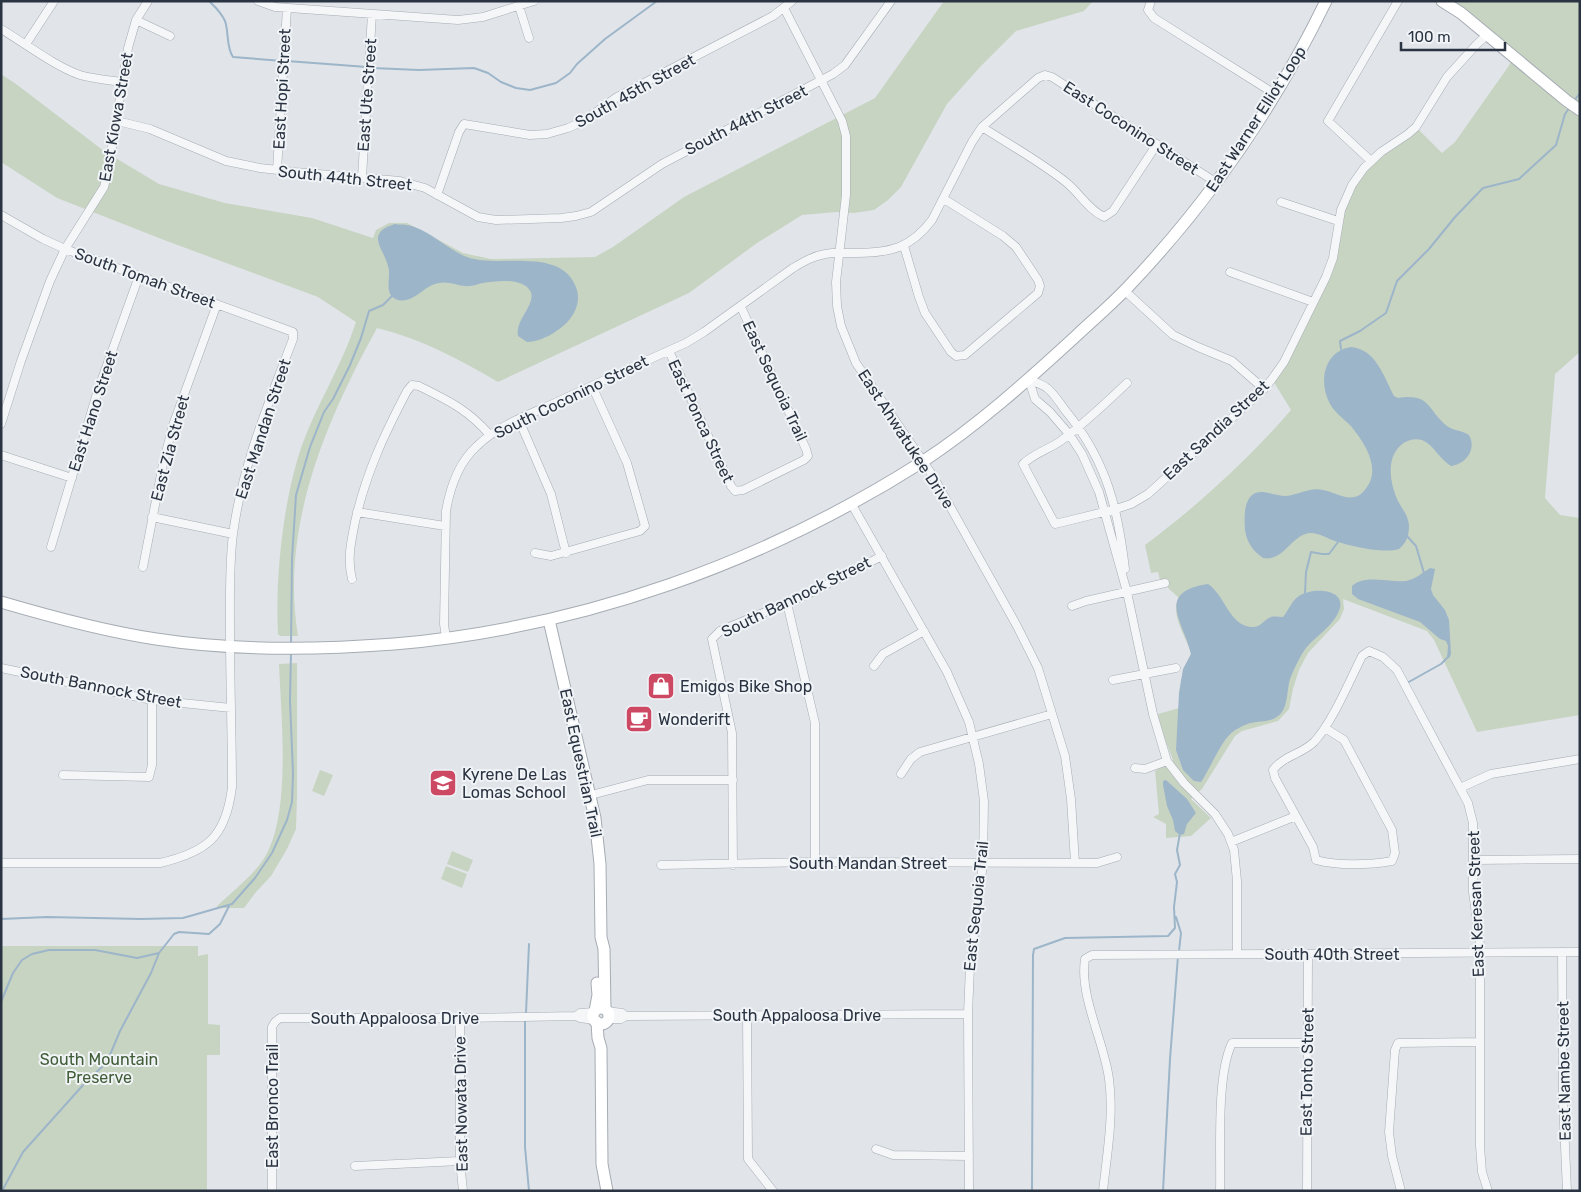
<svg xmlns="http://www.w3.org/2000/svg" width="1581" height="1192" viewBox="0 0 1581 1192" font-family="Rubik,sans-serif">
<rect width="100%" height="100%" fill="#e1e5ea"/>
<path fill="#c8d4c2" d="M944,1H1093L1084,11L1016,31L981,66L947,104L901,187L888,200L874,210L854,213L837,212L802,215L757,243L689,293L498,382C459,359 421,339 377,328C326,421 280,527 298,636H280L278,634C275,578 283,502 301,448C316,405 342,366 356,322L318,297L164,240L57,198L1,162V74L16,84L104,151L159,184L225,203L312,218L373,238L376,230L389,223H407L463,253L491,259L595,257L613,247L684,197L875,98Z
M1452,1H1580V352L1555,374L1545,498L1560,515L1580,518V715L1477,732L1434,640L1427,631L1343,599L1344,609L1340,619L1308,653L1299,670L1293,689L1289,709L1278,721L1242,731L1235,736L1202,789L1191,799L1211,818L1191,836L1166,838V824L1153,817L1159,814L1155,771L1173,760L1162,732L1158,714L1179,708C1179,687 1181,672 1191,654C1187,637 1169,615 1179,598L1168,588L1166,579L1160,580L1158,572L1151,573L1145,545C1196,507 1249,459 1291,410L1272,379L1326,277L1338,221L1364,168L1416,127L1442,153L1455,142L1508,67L1514,56Z
M297,663V797L296,829L287,849L271,876L256,892L244,908H217V906C232,892 251,877 263,860C292,817 281,716 279,664Z
M320,770L333,775L324,796L312,791Z
M452,851L473,860L468,872L447,864Z
M446,866L467,874L462,888L441,879Z
M1,946H198V956L208,954V1024L220,1025V1055H207V1191H1Z"/>
<path fill="#9db5c9" d="M395,224C399,225 403,224 406,225C426,227 448,250 467,257C499,269 563,245 577,290C580,301 576,311 570,319C561,330 542,342 527,342L518,336C514,319 541,301 528,288C518,278 495,281 483,283C477,284 472,287 465,286C456,285 448,281 439,283C424,285 414,304 398,300C382,295 392,277 388,266C384,249 364,233 395,224Z
M1351,347C1376,349 1384,377 1394,396L1398,398C1431,393 1427,410 1447,426C1453,431 1462,430 1469,435C1477,449 1466,464 1451,466C1440,460 1434,445 1422,440C1414,438 1406,440 1400,446C1386,459 1390,484 1398,501C1402,509 1408,515 1409,525C1409,536 1407,542 1399,549C1384,554 1350,546 1335,541C1327,538 1317,532 1309,533C1291,536 1283,562 1263,558C1253,551 1247,543 1245,530C1244,517 1243,490 1263,492C1271,493 1278,496 1286,496C1298,495 1310,487 1323,490C1336,492 1350,504 1362,493C1384,472 1366,445 1351,426C1344,419 1335,413 1330,404C1318,382 1324,351 1351,347Z
M1430,568L1435,569L1431,589L1433,595L1445,610L1449,620L1451,654L1449,658H1447L1448,646L1446,641L1440,639L1420,622L1358,599L1352,594V586C1365,574 1389,583 1406,581C1416,579 1422,573 1430,568Z
M1208,584C1225,595 1229,625 1251,627C1261,628 1263,620 1271,617C1274,616 1280,617 1283,617C1289,610 1292,600 1299,596C1312,587 1348,588 1339,611C1333,626 1316,636 1306,648C1300,656 1294,669 1290,679C1287,689 1288,703 1282,712C1274,723 1262,720 1251,723C1246,724 1238,728 1234,731C1223,737 1210,769 1201,782L1194,781L1183,770L1176,750L1179,693L1183,669L1191,654C1184,623 1154,592 1208,584Z
M1166,780L1187,799L1196,813L1187,824L1184,834L1180,835L1175,831L1173,820L1167,806L1163,785V781Z"/>
<g fill="none" stroke-linecap="round" stroke-linejoin="round">
<path stroke="#9db5c9" stroke-width="2" d="M209,1C215,7 221,12 225,21C229,32 226,47 233,57L283,61
M287,61L367,67
M372,68L419,70L474,68L488,73L501,82L516,88L530,90L556,83L570,73L577,64L605,39L657,1
M1574,101L1580,93
M1341,349L1340,341L1360,331L1386,313L1397,281L1429,249L1455,217L1483,188L1519,179L1556,145L1565,114L1570,107
M1406,535L1416,546L1424,573
M1305,593L1306,572L1311,552L1322,554H1329L1338,542
M291,645L292,559L296,495L310,447L324,412L333,399L350,365L361,338L369,311L383,305L392,296
M1407,683L1441,664L1449,656
M1176,917L1181,933L1179,951
M1,919L47,917L141,919L183,918L232,904L255,878L272,853L287,820L292,802L293,773L290,701L291,652
M1,1002L13,973L22,960L32,954L49,950H95L137,958L159,953L174,934L179,932L209,934L220,924L229,906
M526,1013L529,944
M525,1020V1147L529,1191
M2,1191L23,1152L84,1084L107,1062L120,1031L151,973L159,953
M1032,1191L1033,955L1034,949L1065,938L1168,936L1175,928L1174,907L1177,882L1175,874L1180,865L1177,850L1180,833
M1163,1191L1170,1059L1178,956"/>
<g stroke="#a6acb4" stroke-width="9">
<path id="street" d="M258,1L275,7L458,20L483,17L534,1
M1151,1L1148,10L1154,18L1275,94
M519,6L529,38
M784,8L842,121L846,136V195L836,282L837,306L841,326L856,363L933,476L1017,626L1038,668L1065,756L1071,799L1075,863
M136,20L170,36
M1,29C23,42 56,67 80,75C93,79 108,80 123,82
M26,44L54,1
M117,121L150,129L226,161L260,168L295,172L400,181L425,188L478,217L496,220L561,218L576,216L591,212L662,164L833,74L845,65L891,1
M982,127C1010,145 1041,162 1067,183C1080,194 1089,210 1104,217L1113,211L1157,144
M1371,161L1328,121L1398,1
M277,170L287,8
M362,177L372,14
M437,195L459,132L464,124L530,135L547,134L568,128L584,121L617,97L773,16L792,1
M1281,202L1338,221
M1,215L43,239L65,249L293,332V339C269,402 242,466 233,534C229,566 230,599 230,632C230,684 232,735 232,787C226,837 207,852 160,863H1
M904,246L919,297L925,313L951,352L956,356L965,355L1038,293L1040,286L1038,280L1016,247L1003,236L944,199
M1230,272L1313,302
M1125,291L1173,335L1198,347L1232,361L1264,389
M669,351L731,486L735,491L743,490L804,460L808,456L806,449L741,307
M1029,380L1035,399L1050,412L1069,434L1082,454L1099,492L1127,592L1153,714L1167,761L1184,783L1215,814L1228,834L1234,850L1237,881V954
M1029,380C1035,382 1042,384 1047,388C1055,394 1062,407 1069,415C1107,463 1118,509 1125,569
M1127,383C1106,403 1085,423 1062,440C1050,449 1034,453 1023,464L1055,524L1116,509L1131,504L1148,494L1264,389L1272,379L1284,362L1326,277L1333,258L1341,210L1352,185L1364,168L1381,152L1408,134L1416,127L1447,77L1477,44L1487,35
M519,420L551,494L566,553
M1,424L21,361L50,281L65,249L104,187L108,172L128,48L136,20L148,1
M1,455L72,478
M851,503L947,672L969,722L979,764L984,801L983,863L970,967L968,1014L969,1191
M357,512L445,526
M152,517L233,534
M51,547L98,390L139,276
M535,553L551,556L640,531L645,526L627,463L592,386
M143,567L163,464L173,425L217,304
M352,579C347,559 351,542 355,522C366,473 384,435 407,391L412,385L419,386C449,401 467,409 490,435
M787,603L815,723V862
M1072,606L1086,601L1165,583
M446,638L444,624L446,511C450,488 459,462 477,446C498,425 531,414 557,402C600,382 643,362 686,343L704,332L793,268C803,262 813,256 825,254C835,252 846,253 856,253C890,253 911,248 932,220L972,142L982,127L1038,78L1045,75L1052,77L1217,183
M874,666L883,654L924,631
M1,668L152,700L231,708
M1113,680L1176,668
M1325,728L1344,740L1385,817L1392,830L1395,853L1392,861C1370,865 1337,866 1316,860L1313,847L1275,778L1273,770C1283,756 1302,754 1314,742C1332,723 1350,680 1362,656L1369,651L1383,657L1397,670L1468,803L1473,823V892L1480,944V1146L1482,1172L1488,1191
M1135,768L1145,769L1167,761
M901,774L911,759L920,752L1052,714
M63,775L149,777L152,765V700
M1460,788L1491,774L1580,759
M591,795L648,780H733
M1231,842L1296,816
M1474,860L1580,859
M661,865L815,862L1097,863L1117,857
M733,865L732,733L712,639L720,631L808,594L882,556
M1562,952L1563,1101L1567,1191
M607,1011L622,1013L626,1016
M747,1014L748,1159L773,1191
M576,1016L580,1018L594,1020
M460,1018V1161L463,1191
M608,1019H621L626,1016L968,1014
M876,1149L893,1155L969,1156
M355,1166L460,1161
M272,1191V1027L275,1022L280,1018H460L576,1016L580,1013L594,1012
M1103,1191C1107,1154 1114,1115 1109,1079C1104,1041 1079,996 1085,959L1092,955L1580,952
M1220,1191C1221,1152 1216,1076 1232,1043H1308
M1307,1191L1308,954
M1401,1191L1392,1156L1389,1132L1395,1050L1398,1043L1480,1042"/>
</g>
<g stroke="#a6acb4" stroke-width="13">
<path id="secondary" d="M1442,1L1461,13L1567,101L1580,110
M1,602C52,617 103,631 156,639C234,651 315,650 394,644C581,628 763,563 922,462C977,426 1027,381 1076,336C1093,320 1111,305 1128,287C1208,203 1275,106 1326,1
M549,620L595,818L600,864L601,937L604,949L605,1009
M593 1016a8 8 0 1 1 16 0a8 8 0 1 1-16 0Z
M595,1011L598,995L597,983
M597,1022L598,1038L601,1048L602,1164L607,1191"/>
</g>
<use href="#street" stroke="#f4f6f8" stroke-width="8"/>
<use href="#secondary" stroke="#fff" stroke-width="11"/>
</g>
<defs>
<g id="shop-square" transform="scale(1.4375)"><rect x="-9" y="-9" width="18" height="18" rx="4" fill="#cd4863" stroke="#f1f4f7"/><path d="M-5-2.5h2.3a2.7 3.5 0 0 1 5.4 0H5L5.5 6h-11ZM-1.5-2.5h3a1.5 2.3 0 0 0-3 0Z" fill="#fff"/></g>
<g id="cafe-square" transform="scale(1.4375)"><rect x="-9" y="-9" width="18" height="18" rx="4" fill="#cd4863" stroke="#f1f4f7"/><path d="M-5.5-4.5H6V0H3Q3 3.5 0 3.5H-2.5Q-5.5 3.5-5.5 0ZM3-3.2v2h1.7v-2ZM-6 4.5H4V6H-6Z" fill="#fff"/></g>
<g id="school-square" transform="scale(1.4375)"><rect x="-9" y="-9" width="18" height="18" rx="4" fill="#cd4863" stroke="#f1f4f7"/><path d="M0-5L7-2L0 1L-7-2ZM-4 1L0 2.5L4 1V4Q0 6-4 4Z" fill="#fff"/></g>
</defs>
<g fill-rule="evenodd">
<use href="#shop-square" x="661" y="686"/>
<use href="#cafe-square" x="639" y="719"/>
<use href="#school-square" x="443" y="783"/>
</g>
<g text-anchor="middle" dominant-baseline="central" stroke-width="4" stroke-linejoin="round" paint-order="stroke">
<g font-size="16" fill="#2a3341" stroke="#f1f4f7">
<text transform="translate(282 89) rotate(-87)">East Hopi Street</text>
<text transform="translate(635 91) rotate(-29)">South 45th Street</text>
<text transform="translate(367 95) rotate(-86)">East Ute Street</text>
<text transform="translate(116 117) rotate(-80)">East Kiowa Street</text>
<text transform="translate(1256 119) rotate(-57)">East Warner Elliot Loop</text>
<text transform="translate(746 120) rotate(-27)">South 44th Street</text>
<text transform="translate(1131 128) rotate(33)">East Coconino Street</text>
<text transform="translate(345 178) rotate(6)">South 44th Street</text>
<text transform="translate(145 278) rotate(20)">South Tomah Street</text>
<text transform="translate(775 381) rotate(65)">East Sequoia Trail</text>
<text transform="translate(571 397) rotate(-26)">South Coconino Street</text>
<text transform="translate(93 411) rotate(-72)">East Hano Street</text>
<text transform="translate(701 421) rotate(65)">East Ponca Street</text>
<text transform="translate(263 429) rotate(-72)">East Mandan Street</text>
<text transform="translate(1216 430) rotate(-43)">East Sandia Street</text>
<text transform="translate(906 439) rotate(57)">East Ahwatukee Drive</text>
<text transform="translate(170 448) rotate(-75)">East Zia Street</text>
<text transform="translate(796 597) rotate(-26)">South Bannock Street</text>
<text transform="translate(101 687) rotate(11)">South Bannock Street</text>
<text transform="translate(581 763) rotate(78)">East Equestrian Trail</text>
<text x="868" y="863">South Mandan Street</text>
<text transform="translate(1476 904) rotate(-92)">East Keresan Street</text>
<text transform="translate(976 906) rotate(-84)">East Sequoia Trail</text>
<text x="1332" y="954">South 40th Street</text>
<text x="797" y="1015">South Appaloosa Drive</text>
<text x="395" y="1018">South Appaloosa Drive</text>
<text transform="translate(1564 1071) rotate(-91)">East Nambe Street</text>
<text transform="translate(1307 1072) rotate(-89)">East Tonto Street</text>
<text transform="translate(461 1104) rotate(-91)">East Nowata Drive</text>
<text transform="translate(272 1106) rotate(-90)">East Bronco Trail</text>
</g>
<g font-size="16" fill="#2a3341" stroke="#f1f4f7" text-anchor="start">
<text x="680" y="686">Emigos Bike Shop</text>
<text x="658" y="719">Wonderift</text>
<text x="462" y="774">Kyrene De Las<tspan x="462" dy="18">Lomas School</tspan></text>
</g>
<g font-size="16" fill="#405d37" stroke="#f1f4f7">
<text x="99" y="1059">South Mountain<tspan x="99" dy="18">Preserve</tspan></text>
</g>
</g>
<rect width="1581" height="1192" fill="none" stroke="#2a3341" stroke-width="5"/>
<path d="M1401 42v8h104v-8" fill="none" stroke="#2a3341" stroke-width="2.5"/>
<text x="1408" y="42" font-size="15" fill="#2a3341" stroke="#f1f4f7" stroke-width="4" paint-order="stroke">100 m</text>
</svg>
